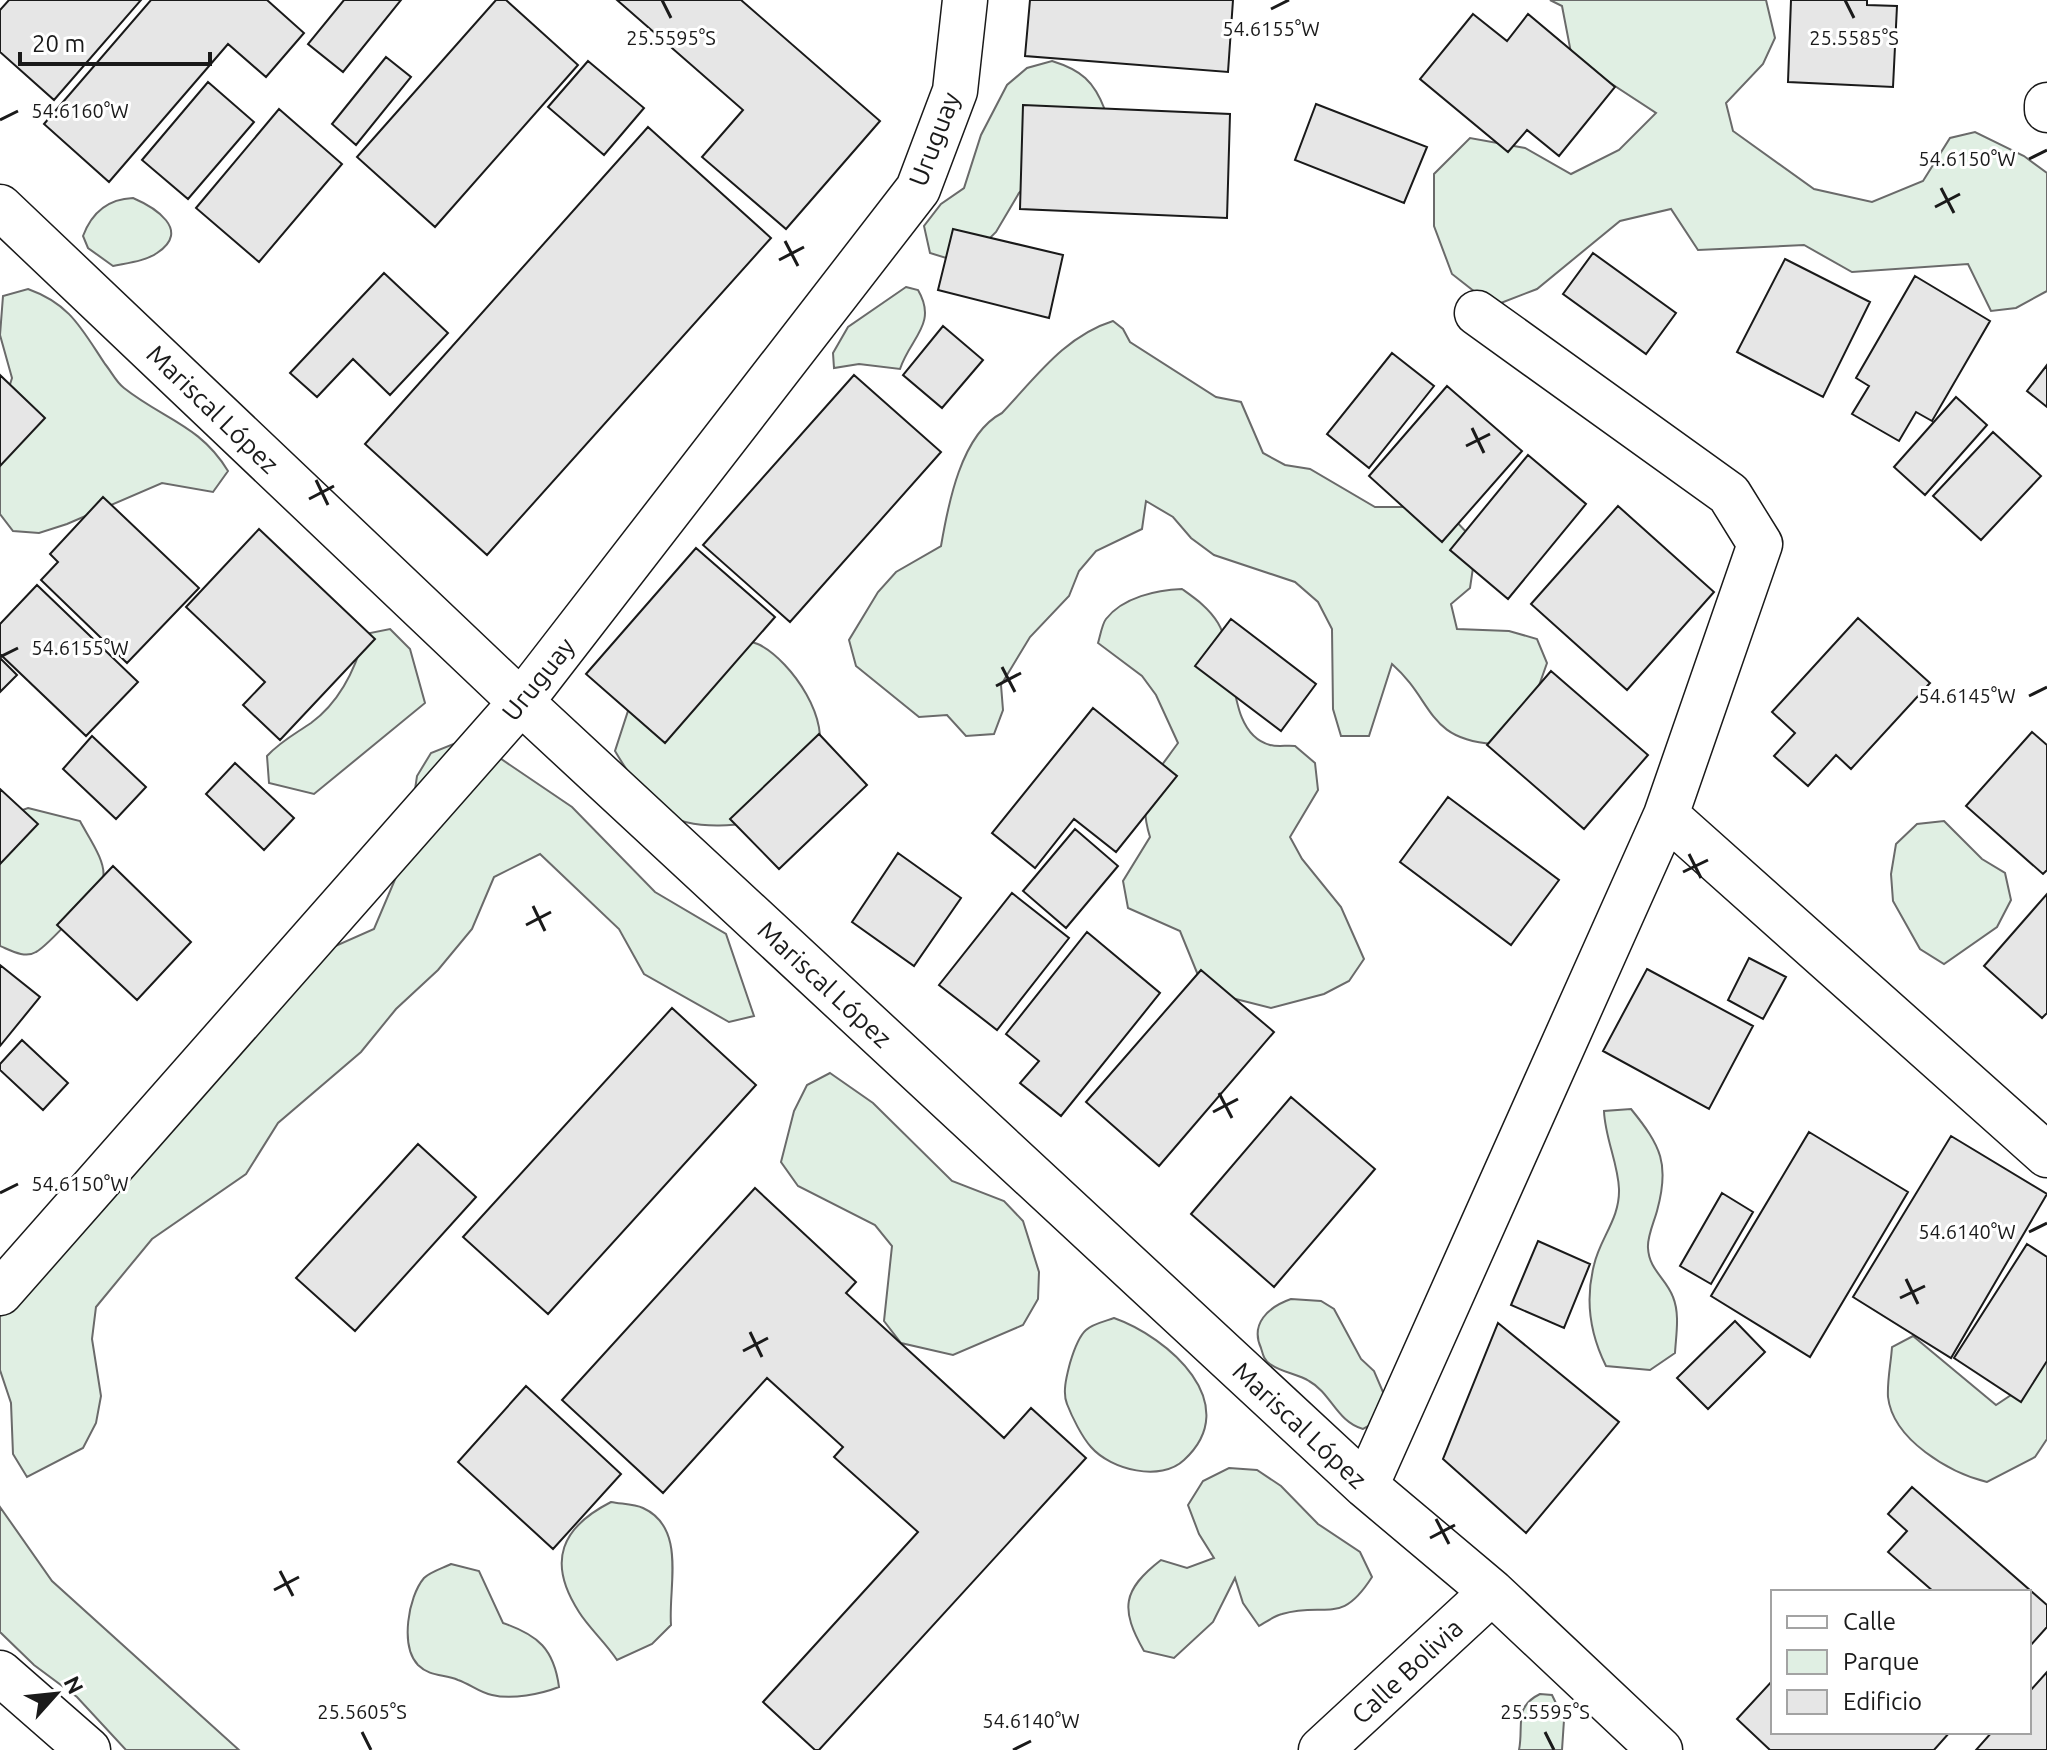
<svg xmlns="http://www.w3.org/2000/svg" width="2047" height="1750" viewBox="0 0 2047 1750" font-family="Ubuntu,sans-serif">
<rect width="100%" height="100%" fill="#fff"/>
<path fill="#e0efe3" stroke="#6a6a6a" stroke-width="2" d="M1550,0H1766L1775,38L1763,64L1726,103L1733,131L1814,189L1872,202L1923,181L1950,138L1975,132L2024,156L2047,173V291L2016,308L1991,311L1968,264L1852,272L1804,245L1698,250L1671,209L1620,221L1537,289L1493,306L1452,274L1434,226V174L1470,138L1525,148L1571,174L1619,150L1656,113L1572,58L1562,6Z
M1052,61C1081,70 1094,81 1105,110L1019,193L996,232L978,250L956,261L930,253L924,226L941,204L964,188L981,135L1007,85L1027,68Z
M133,198C154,207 192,230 157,253C146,261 127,263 113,266L88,248L83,236C92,212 108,199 133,198Z
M906,287L918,290C938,324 910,338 900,369L859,364L834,368L833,353L848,327Z
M28,289C70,304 81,328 105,364C111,371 116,382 124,388C163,419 200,425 228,471L213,492L162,483L67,524L39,533L13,531L0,514V416L12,378L0,335L3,296Z
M1113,321L1123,329L1130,342L1216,397L1241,402L1263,453L1285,465L1310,469L1375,507H1431L1453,518L1471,537L1474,561L1470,588L1451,604L1457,629L1509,631L1537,639L1547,663L1530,711L1493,744C1426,739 1434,701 1392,664L1369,736H1341L1333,709L1332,629L1318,602L1295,582L1214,555L1191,538L1173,517L1146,501L1142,529L1096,551L1079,571L1069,596L1030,637L1001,685L1003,710L994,734L966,736L947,715L919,717L856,666L849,640L878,592L896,572L941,546C948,505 961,434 1002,413C1036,377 1065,336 1113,321Z
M1182,589C1196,599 1209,608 1218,623C1238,656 1225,733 1270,745C1277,747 1288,745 1295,746L1315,763L1318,790L1290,837L1302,859L1341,907L1364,959L1349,981L1324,994L1271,1008L1220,995L1200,980L1180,931L1128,908L1123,881L1150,837C1136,792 1153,778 1178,743L1156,695L1142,676L1098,643C1100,637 1102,624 1106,619C1123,597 1157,590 1182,589Z
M390,629L410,649L425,703L314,794L269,783L267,756C281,741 295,734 311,723C341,701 356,668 365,634Z
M737,637C745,640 753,642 760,645C792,662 833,722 816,757C811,768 780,807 770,814C749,830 685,829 664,813C644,797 628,773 615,751L640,674Z
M456,743L485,748L572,807L655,892L726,934L754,1016L729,1022L644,974L619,929L540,854L494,877L472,929L438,970L396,1009L361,1052L278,1123L246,1174L152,1239L96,1307L92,1339L101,1396L96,1423L83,1448L27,1477L13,1454L11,1403L0,1370V1291L315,955L374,929L405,856L417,776L431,753Z
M28,808L80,821C87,835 107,862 103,878C99,891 47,946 36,952C25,959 10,950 0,946V818Z
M1944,821L1982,859L2005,873L2011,900L1997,927L1944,964L1920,949L1893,901L1891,874L1896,844L1917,824Z
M830,1073L873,1103L952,1181L1004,1201L1023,1221L1039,1272L1038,1299L1023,1325L953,1355L901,1343L884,1321L892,1246L875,1225L798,1186L781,1162L794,1111L807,1085Z
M1631,1109C1661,1146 1670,1164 1657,1211C1654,1222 1647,1237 1648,1248C1649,1270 1666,1278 1673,1297C1680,1314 1676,1335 1675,1353L1650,1370L1606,1366C1590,1334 1585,1300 1594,1265C1600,1238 1620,1219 1619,1189C1618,1163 1605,1138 1604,1111Z
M1291,1299L1321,1301L1334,1309L1361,1359L1374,1371L1386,1399L1374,1423L1363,1429C1337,1422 1331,1393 1309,1381C1298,1374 1283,1373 1270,1364C1264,1360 1263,1355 1261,1348C1250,1324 1268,1307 1291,1299Z
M1114,1318C1168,1337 1245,1404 1184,1460C1161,1482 1111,1470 1091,1447C1082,1437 1072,1417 1067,1404C1062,1392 1067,1375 1070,1363C1073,1353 1078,1337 1086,1330C1092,1324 1106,1321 1114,1318Z
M1913,1336L1996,1405L2017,1391L2047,1346V1439L2035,1457L1987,1482C1950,1473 1893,1440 1888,1397C1887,1381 1891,1363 1892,1347Z
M1229,1468L1257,1470L1281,1486L1318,1524L1360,1552L1372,1577C1340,1627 1327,1601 1282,1614C1274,1616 1266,1622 1259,1626L1243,1603L1235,1578L1213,1622L1174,1658L1144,1651C1120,1609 1122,1590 1161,1560L1187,1568L1214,1558L1199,1534L1188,1505L1203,1481Z
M611,1502C621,1504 634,1504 643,1508C687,1528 668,1587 671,1625L652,1644L617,1660C606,1643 589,1628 579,1612C546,1561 562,1527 611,1502Z
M0,1507L52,1581L239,1750H126L77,1697L34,1665L0,1632Z
M451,1564L479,1571L503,1623C538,1635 554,1649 559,1687C541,1694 512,1700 492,1695C480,1693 470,1684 458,1680C444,1674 430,1677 418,1665C400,1646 408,1597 424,1578C430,1572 443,1568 451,1564Z
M1540,1694L1552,1695L1564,1720L1562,1750H1519C1524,1726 1513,1707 1540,1694Z"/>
<path fill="#e6e6e6" stroke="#1a1a1a" stroke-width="2" d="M9,0H141L54,100L0,52V10Z
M151,0H267L304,33L266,77L228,44L109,182L44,124Z
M344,0H401L343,72L308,44Z
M496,0H506L578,65L435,227L357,157Z
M617,0H741L880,121L786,229L702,157L743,110Z
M1030,0H1233L1228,72L1025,56Z
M1791,0H1867V5L1897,6L1893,87L1788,82Z
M1473,14L1507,41L1528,14L1615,87L1559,156L1527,130L1508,152L1420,79Z
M386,57L411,77L356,145L332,124Z
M588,61L644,108L604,155L548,107Z
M208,82L254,122L188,199L142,160Z
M1316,104L1427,147L1404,203L1295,160Z
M1023,105L1230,114L1227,218L1020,209Z
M279,109L342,164L259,262L196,208Z
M648,127L771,238L487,555L365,444Z
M953,229L1063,255L1049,318L938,290Z
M1593,253L1676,313L1646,354L1563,294Z
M1785,259L1870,302L1823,397L1737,352Z
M384,273L448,333L390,395L353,359L317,397L290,373Z
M1915,276L1990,321L1932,421L1916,412L1899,441L1852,414L1869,386L1856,378Z
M943,326L983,360L942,408L903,375Z
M1392,353L1434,386L1369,468L1327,434Z
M2047,365V407L2027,391Z
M0,375L45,418L0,466Z
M854,375L941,452L790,622L703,545Z
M1447,386L1522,451L1442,542L1369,476Z
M1956,397L1987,425L1925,495L1894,467Z
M1993,432L2041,476L1981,540L1933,496Z
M1528,455L1586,504L1508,599L1450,550Z
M103,497L199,588L127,663L41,580L58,562L50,554Z
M1618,506L1714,592L1627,690L1531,604Z
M259,529L375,639L280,740L243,705L265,682L186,607Z
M696,548L775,617L665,743L586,674Z
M37,585L138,682L86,736L0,654V624Z
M1858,618L1930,683L1851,769L1836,755L1808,786L1774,756L1795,733L1772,712Z
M1231,619L1316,684L1281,731L1195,666Z
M0,658L17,675L0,692Z
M1551,671L1648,755L1584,829L1487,745Z
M1093,708L1177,776L1116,852L1074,819L1035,868L992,833Z
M2032,732L2047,745V870L2043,874L1966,806Z
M819,734L867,785L779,869L730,819Z
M92,736L146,787L116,819L63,769Z
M235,763L294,818L264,850L206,794Z
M0,789L38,824L0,864Z
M1448,797L1559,880L1511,945L1400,862Z
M1075,829L1118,866L1066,928L1023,891Z
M898,853L961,898L914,966L852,922Z
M113,866L191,942L137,1000L57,925Z
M1012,893L1069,938L997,1030L939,985Z
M2047,894V1013L2042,1018L1984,966Z
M1087,932L1160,993L1061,1116L1020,1083L1039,1061L1006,1034Z
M1749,958L1786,977L1763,1019L1728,1000Z
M0,965L40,997L0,1046Z
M1647,969L1753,1026L1709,1109L1603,1051Z
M1201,970L1274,1032L1159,1166L1086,1102Z
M672,1008L756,1085L548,1314L463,1237Z
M22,1040L68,1083L43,1110L0,1070V1064Z
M1291,1097L1375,1169L1274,1287L1191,1214Z
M1809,1132L1908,1192L1810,1357L1711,1296Z
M1951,1136L2047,1194L1951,1358L1853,1297Z
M418,1144L476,1197L355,1331L296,1278Z
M755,1188L856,1282L846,1293L1004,1438L1031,1408L1086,1458L819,1750H815L763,1702L918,1532L834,1457L843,1447L767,1378L663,1493L562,1400Z
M1722,1193L1753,1212L1711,1284L1680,1266Z
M1538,1241L1590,1264L1564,1328L1511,1305Z
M2027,1244L2047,1257V1361L2021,1402L1954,1358Z
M1735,1321L1765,1352L1708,1409L1677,1378Z
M1498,1323L1619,1422L1526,1533L1443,1459Z
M526,1386L621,1474L553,1549L458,1462Z
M1912,1487L2047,1605V1627L2029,1647V1592H1934L1888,1552L1907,1531L1888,1514Z
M2047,1672V1750H1976L1992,1732H2029V1692Z
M1773,1680V1732H1950L1934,1750H1770L1737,1719Z"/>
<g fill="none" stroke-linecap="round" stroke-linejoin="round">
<g stroke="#1a1a1a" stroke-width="47">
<path id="minor" d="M2047,105V110
M0,207L521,702L1366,1486L1492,1592L1660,1750
M1666,815L2047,1155
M0,1293L521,702L918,189L955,91L965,0
M1366,1486L1666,815L1760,544L1729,494L1477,313
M0,1673L88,1750
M1321,1750L1492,1592"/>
</g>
<use href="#minor" stroke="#fff" stroke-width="44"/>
</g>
<path fill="none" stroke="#1a1a1a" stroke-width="3" d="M662,0L671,18M1845,0L1854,18M1271,9L1289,0M0,120L18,111M2029,159L2047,150M1941,188L1954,213M1935,207L1960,194M785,241L798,266M779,260L804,247M1472,428L1484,453M1466,446L1490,434M316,480L328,505M309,499L334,486M0,657L18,648M1002,667L1015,692M996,686L1021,673M2029,696L2047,687M1689,854L1701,878M1683,872L1708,860M533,906L545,931M526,925L551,912M1219,1093L1232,1118M1213,1112L1238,1099M0,1193L18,1184M2029,1232L2047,1223M1906,1279L1918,1304M1900,1298L1925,1286M750,1332L762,1357M743,1351L768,1338M1436,1519L1449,1544M1430,1538L1455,1525M280,1571L293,1596M274,1590L299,1577M362,1732L371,1750M1545,1732L1554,1750M1013,1750L1031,1741"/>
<g text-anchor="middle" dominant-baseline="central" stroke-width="6" stroke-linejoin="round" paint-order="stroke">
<g font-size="26" fill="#1a1a1a" stroke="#fff">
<text transform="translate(934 139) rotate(-69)">Uruguay</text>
<text transform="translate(213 409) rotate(44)">Mariscal López</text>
<text transform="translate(538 679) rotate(-51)">Uruguay</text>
<text transform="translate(825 984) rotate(43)">Mariscal López</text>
<text transform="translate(1300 1425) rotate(43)">Mariscal López</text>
<text transform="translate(1407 1671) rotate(-43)">Calle Bolivia</text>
</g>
</g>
<g font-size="20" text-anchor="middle" fill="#1a1a1a" stroke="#fff" stroke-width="6" stroke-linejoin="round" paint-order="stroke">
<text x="1271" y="36">54.6155°W</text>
<text x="671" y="45">25.5595°S</text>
<text x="1854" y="45">25.5585°S</text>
<text x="80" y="118">54.6160°W</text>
<text x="1967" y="166">54.6150°W</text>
<text x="80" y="655">54.6155°W</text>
<text x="1967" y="703">54.6145°W</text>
<text x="80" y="1191">54.6150°W</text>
<text x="1967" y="1239">54.6140°W</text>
<text x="362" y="1719">25.5605°S</text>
<text x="1545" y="1719">25.5595°S</text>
<text x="1031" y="1728">54.6140°W</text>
</g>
<rect x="1771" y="1590" width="260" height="144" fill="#ffffff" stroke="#a3a3a3" stroke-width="2"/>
<rect x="1787" y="1616" width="40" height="12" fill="#ffffff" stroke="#a3a3a3" stroke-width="2"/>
<text x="1843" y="1630" font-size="24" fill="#1a1a1a">Calle</text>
<rect x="1787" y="1650" width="40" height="24" fill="#e0efe3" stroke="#a3a3a3" stroke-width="2"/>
<text x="1843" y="1670" font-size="24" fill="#1a1a1a">Parque</text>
<rect x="1787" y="1690" width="40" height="24" fill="#e6e6e6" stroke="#a3a3a3" stroke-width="2"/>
<text x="1843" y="1710" font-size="24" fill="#1a1a1a">Edificio</text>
<g transform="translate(56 1694) rotate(63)" stroke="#ffffff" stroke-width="6" paint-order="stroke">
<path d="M0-6L14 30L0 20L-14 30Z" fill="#1a1a1a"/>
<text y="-12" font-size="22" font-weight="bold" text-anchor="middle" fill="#1a1a1a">N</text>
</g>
<path d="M20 52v12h190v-12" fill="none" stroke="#1a1a1a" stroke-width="4"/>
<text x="32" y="52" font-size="24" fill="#1a1a1a" stroke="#ffffff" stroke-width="6" paint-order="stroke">20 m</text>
</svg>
